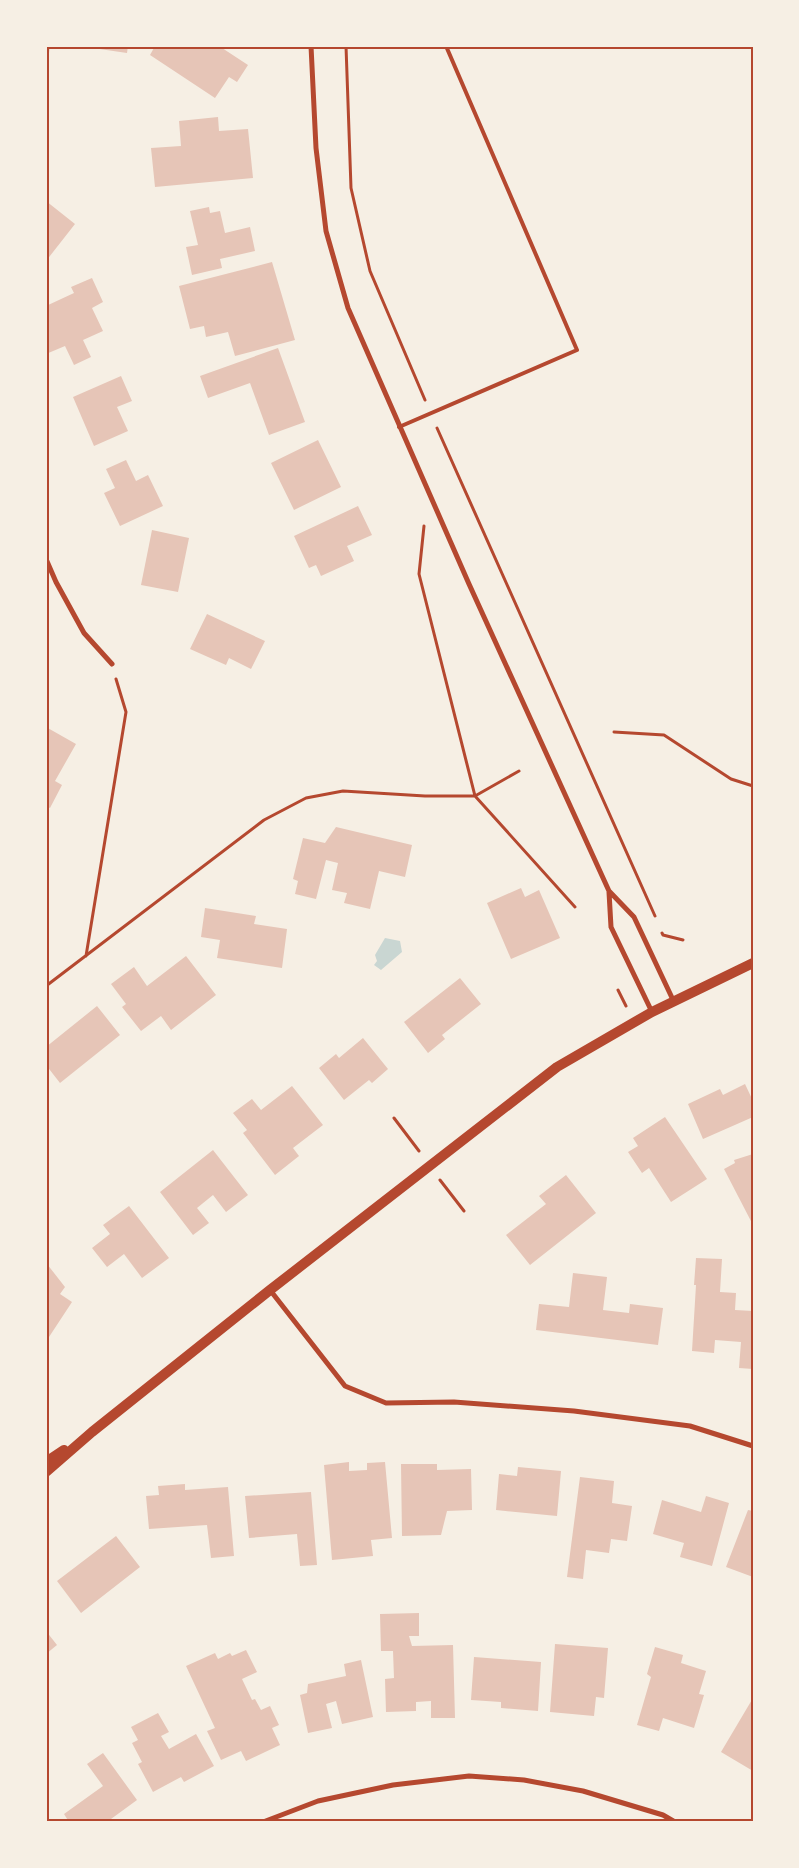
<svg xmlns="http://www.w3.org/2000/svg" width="799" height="1868" viewBox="0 0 799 1868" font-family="Ubuntu,sans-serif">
<rect width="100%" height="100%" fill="#f6efe4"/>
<path fill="#c9d6d2" d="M385,938L400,941L402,952L381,970L374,965L377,961L375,955Z"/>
<path fill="#e6c5b7" d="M46,46H50L47,68H46Z
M79,46H128L127,53Z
M155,46H219L248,65L237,82L229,77L215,98L150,55Z
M218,117L219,131L248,129L253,178L155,187L151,148L181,146L179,121Z
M46,201L75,224L46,261Z
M209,207L210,213L220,211L225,233L250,227L255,251L220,259L222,268L192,275L186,247L198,245L190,211Z
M272,262L295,340L235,356L228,332L206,337L204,326L190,329L179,286Z
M92,278L103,302L92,308L103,331L83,340L91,357L74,365L65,346L46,354V306L74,293L71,287Z
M278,348L305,422L269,435L250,383L208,398L200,376Z
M121,376L132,401L117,407L128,431L94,446L73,397Z
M318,440L341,487L294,510L271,463Z
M126,460L136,481L148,475L163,506L120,526L104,493L115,488L106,469Z
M358,506L372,535L347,546L354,561L321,576L316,565L309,568L294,536Z
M152,530L189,538L178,592L141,585Z
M207,614L265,641L251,669L229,658L226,665L190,649Z
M46,727L76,744L55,781L62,785L50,808L46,806Z
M336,827L412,845L405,877L379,871L370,909L344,903L347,893L332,890L338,863L326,860L316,899L295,894L298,881L293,879L303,838L325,843Z
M521,888L525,897L539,890L560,938L511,959L487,903Z
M205,908L256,916L254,924L287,929L282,968L217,958L220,940L201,937Z
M186,956L216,995L171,1030L161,1016L141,1031L122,1007L126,1004L111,984L134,967L147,986Z
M460,978L481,1004L442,1035L445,1039L428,1053L404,1022Z
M97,1006L120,1035L60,1083L46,1065V1047Z
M363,1038L388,1069L372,1083L369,1080L344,1100L319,1068L336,1054L339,1058Z
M745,1084L753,1101V1117L703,1139L688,1104L720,1089L723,1095Z
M292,1086L323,1125L293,1148L299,1156L275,1175L243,1133L247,1130L233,1113L252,1099L261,1110Z
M665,1117L707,1179L671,1202L649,1168L642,1173L628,1152L638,1146L633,1138Z
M213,1150L248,1195L226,1212L213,1195L197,1208L209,1223L193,1235L160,1192Z
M753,1154V1225L724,1169L735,1163L734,1160Z
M566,1175L596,1213L530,1265L506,1235L546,1204L539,1196Z
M129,1206L169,1258L142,1278L124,1254L107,1267L92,1248L110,1234L103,1225Z
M696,1258L722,1259L720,1292L736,1293L735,1310L753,1311V1369L739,1368L741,1342L715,1340L714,1353L692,1351L696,1285H694Z
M47,1264L65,1287L60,1294L72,1302L49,1337L46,1335Z
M573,1273L607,1277L603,1310L629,1313L630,1304L663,1308L658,1345L536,1330L539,1304L569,1307Z
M349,1462V1471L367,1470V1463L385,1462L392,1538L371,1540L373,1556L332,1560L324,1465Z
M401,1464H437V1470L471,1469L472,1510L447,1511L441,1535L402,1536Z
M518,1467L561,1471L557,1516L496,1510L499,1474L517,1476Z
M580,1477L614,1481L612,1503L632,1506L627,1541L611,1539L609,1553L586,1550L583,1579L567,1577Z
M185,1484V1490L228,1487L234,1556L211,1558L207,1525L149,1529L146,1496L159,1495L158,1486Z
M311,1492L317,1565L300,1566L297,1534L249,1538L245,1496Z
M706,1496L729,1503L712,1566L680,1557L684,1543L653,1534L662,1500L701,1512Z
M748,1510L753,1511V1577L726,1567Z
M116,1536L140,1567L81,1613L57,1581Z
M419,1613V1636H409L412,1646L453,1645L455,1718H431V1701L416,1702V1711L386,1712L385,1679L394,1678L393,1651H381L380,1614Z
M46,1631L57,1645L46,1654Z
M555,1644L608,1648L604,1698L596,1697L594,1716L550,1712Z
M655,1647L683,1655L681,1663L706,1671L699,1694L704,1695L694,1728L663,1718L659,1731L637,1725L651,1677L647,1674Z
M246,1650L257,1672L242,1679L252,1700L255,1699L261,1710L270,1706L279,1725L272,1728L280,1745L246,1761L241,1751L221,1760L207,1731L215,1728L186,1666L215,1653L218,1659L230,1653L232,1656Z
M474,1657L541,1662L538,1711L501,1708V1702L471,1700Z
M361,1660L373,1717L342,1724L336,1701L326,1704L332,1728L308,1733L300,1695L307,1693L308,1684L346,1676L344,1664Z
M753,1698V1771L721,1752Z
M158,1713L169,1732L161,1736L169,1749L196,1734L214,1766L184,1782L181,1777L153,1792L138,1764L142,1762L132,1743L138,1740L131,1727Z
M103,1753L137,1800L111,1819L112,1822H69L64,1814L103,1786L87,1764Z"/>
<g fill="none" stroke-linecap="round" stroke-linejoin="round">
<path stroke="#b5482f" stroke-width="3" d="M346,46L351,188L370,271L425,400
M437,428L655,916
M424,526L419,574L475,796L575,907
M614,732L664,735L731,779L753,786
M662,933L663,935L683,940
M86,956L126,712L116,679
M46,986L264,820L306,798L343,791L425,796H475L519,771
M618,990L626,1006
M394,1118L419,1151
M440,1180L464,1211"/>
<path stroke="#b5482f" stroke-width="4" d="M399,427L577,350L446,46"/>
<path stroke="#b5482f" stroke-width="5" d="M311,46L316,148L326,231L348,308L469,584L609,891L634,917L674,1002
M46,559L56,582L84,633L112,664
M609,892L611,927L652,1012
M270,1290L345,1386L386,1403L454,1402L574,1411L690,1426L753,1446
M263,1822L318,1801L393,1785L469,1776L524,1780L583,1791L663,1815L675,1822"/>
<path stroke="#b5482f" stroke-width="10" d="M46,1462L64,1450
M46,1472L92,1432L270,1290L557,1067L652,1012L753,963"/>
</g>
<rect width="799" height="1868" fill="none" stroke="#f6efe4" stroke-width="95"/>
<rect x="48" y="48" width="704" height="1772" fill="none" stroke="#b5482f" stroke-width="2"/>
</svg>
